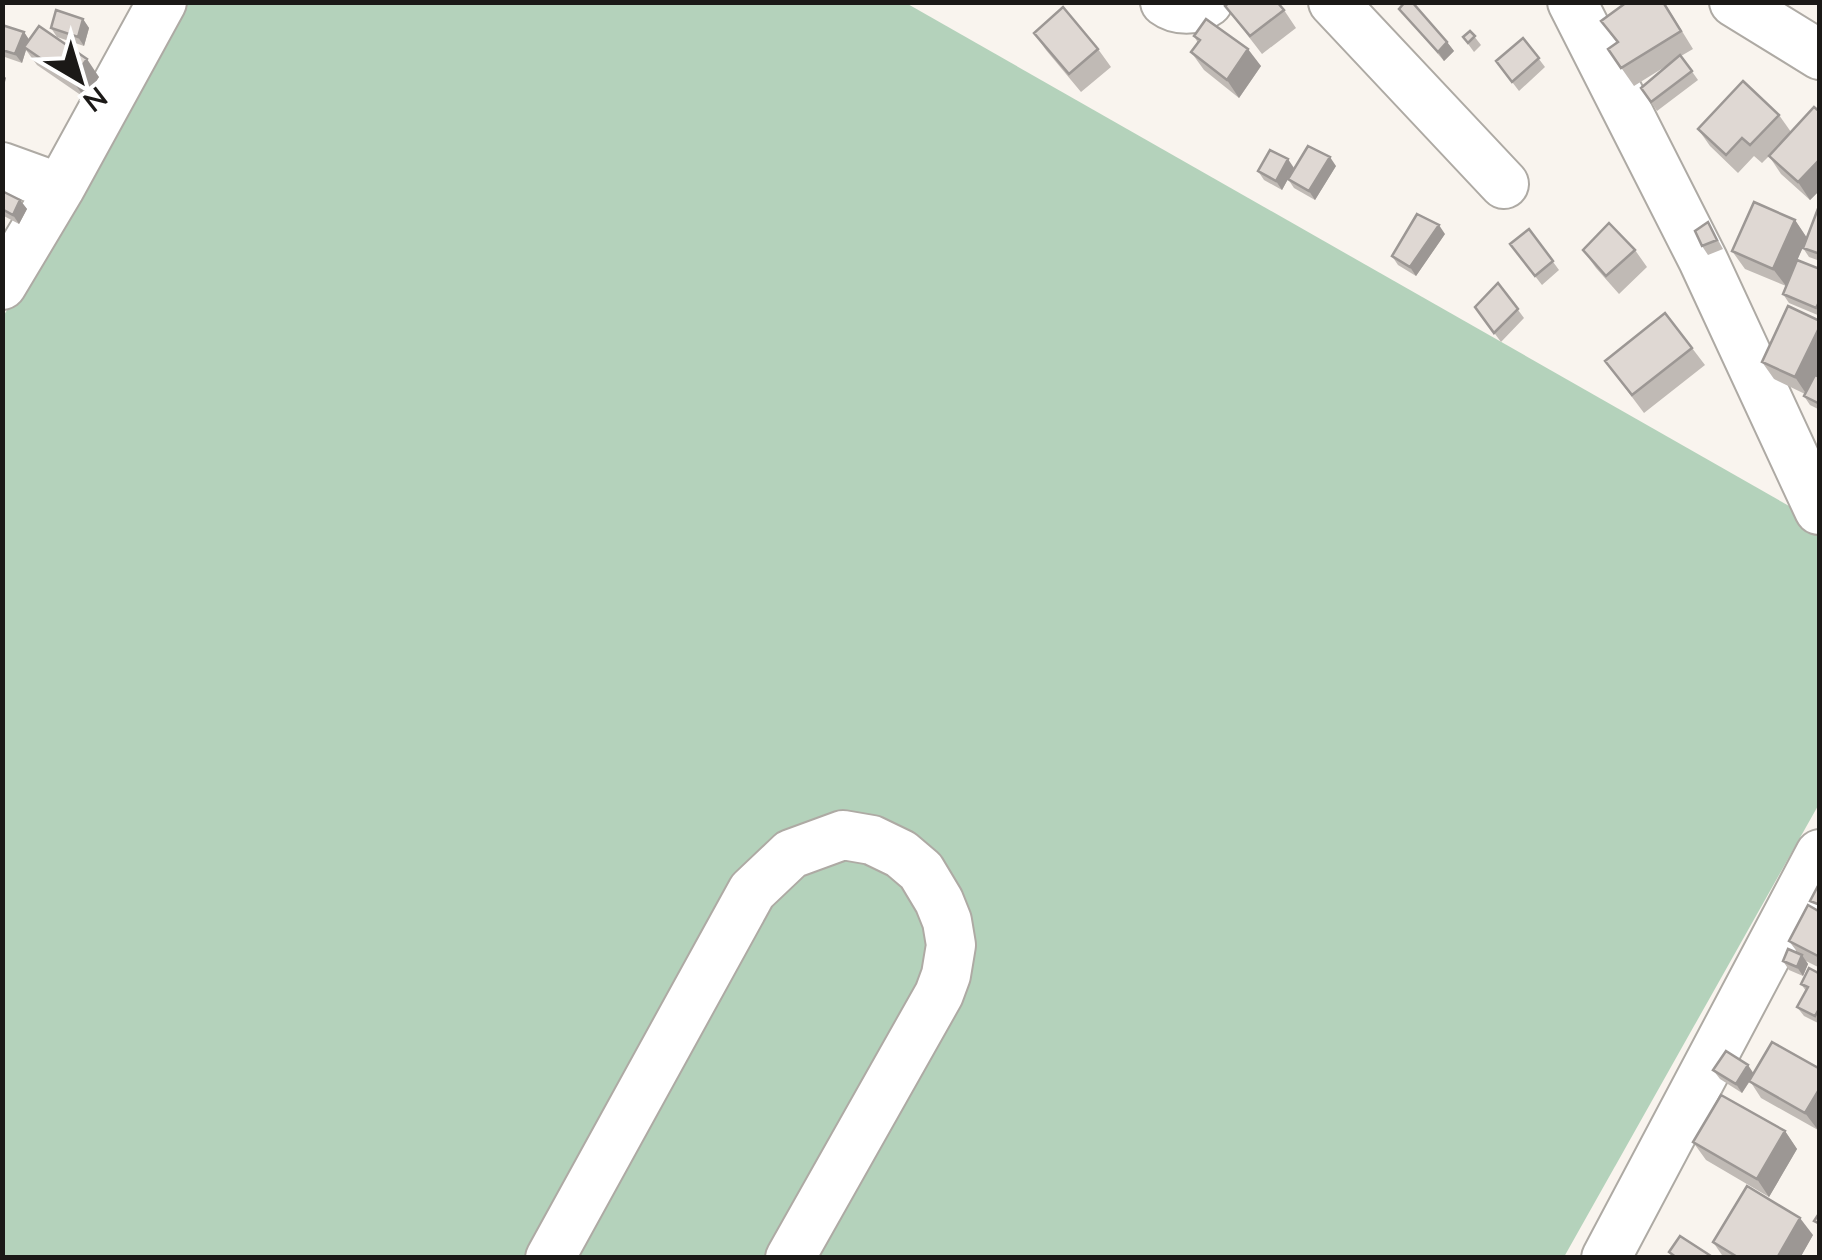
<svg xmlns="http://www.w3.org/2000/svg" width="1822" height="1260" viewBox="0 0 1822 1260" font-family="'Nunito Sans',sans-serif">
<rect width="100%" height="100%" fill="#f9f4ee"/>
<path fill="#b4d2bb" d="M178,3H906L1819,523V804L1564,1257L3,1258V317Z"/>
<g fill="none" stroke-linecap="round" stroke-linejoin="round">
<g stroke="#aeaaa4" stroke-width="52">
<path id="minor" d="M1165,2C1177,11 1196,11 1208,2
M1333,2L1504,184
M1572,2L1703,260L1819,510
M1734,2L1820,55
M2,167L60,188
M2,285L60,188L162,2
M550,1258L752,891L791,854L843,835L872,840L901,854L921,871L939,901L947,921L951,945L946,975L939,994L790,1258
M1606,1258L1820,854"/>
</g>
<use href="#minor" stroke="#fff" stroke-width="48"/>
</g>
<path fill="#c0bab5" d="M1664,2L1693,49L1681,56L1698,80L1657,111L1641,88L1671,63L1634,86L1608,49L1617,43L1601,21Z
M1225,6L1284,10L1296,28L1262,54Z
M1399,9L1447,42L1454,51L1444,61Z
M83,19L89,28L84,46L57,37L51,28Z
M2,25L24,32L29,40L99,77L85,98L37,65L26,50L22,63L2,56Z
M1470,31L1481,45L1474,52L1463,37Z
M1034,33L1098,49L1111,67L1081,92L1046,50Z
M1194,36L1261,66L1239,98L1204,70L1191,52L1198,43Z
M1523,38L1545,67L1519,91L1496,61Z
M1820,112V190L1810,200L1781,174L1769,156L1762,163L1754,156L1738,173L1710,146L1698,129L1779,115L1791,132Z
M1336,166L1315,200L1294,188L1288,179L1282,190L1264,180L1258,171Z
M2,191L20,200L27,209L19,224L2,215Z
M1820,206V261L1809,257L1803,248L1807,238L1797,260L1820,269V316L1789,303L1783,294L1786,286L1745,269L1732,251L1795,220L1807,238Z
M1708,222L1723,249L1708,255L1702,246Z
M1529,229L1559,270L1542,285L1510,244Z
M1445,234L1416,276L1398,265L1392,256Z
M1583,250H1635L1647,267L1619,294L1596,268Z
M1498,283L1524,318L1501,342L1475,307Z
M1820,321V369L1817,375L1820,377V410L1810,405L1804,396L1805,394L1774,379L1762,362Z
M1692,348L1705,365L1644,413L1605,361Z
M1820,912V968L1806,961L1808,964L1803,976L1789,970L1783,961L1798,953L1789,941Z
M1820,974V1024L1804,1016L1797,1007L1806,991L1801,984Z
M1772,1042L1818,1130L1761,1098L1750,1081L1742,1093L1720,1079L1713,1070L1754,1073Z
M1785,1131L1797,1149L1769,1197L1706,1160L1693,1142Z
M1813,1235L1800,1258H1724L1713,1242Z"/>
<path fill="#9c9794" d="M83,19L89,28L84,46L78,37Z
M24,32L30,41L24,47L26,50L22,63L15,54Z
M1447,42L1454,51L1444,61L1438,52Z
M1248,49L1261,66L1239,98L1227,80Z
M87,59L99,77L85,98L72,80Z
M2,73L6,78L2,94Z
M1330,157L1336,166L1315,200L1309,191Z
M1288,159L1294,168L1282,190L1276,181Z
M1820,159V190L1810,200L1798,182Z
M20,200L27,209L19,224L13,215Z
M1795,220L1807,238L1786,286L1773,269Z
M1439,225L1445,234L1416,276L1410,267Z
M1820,326V369L1807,395L1795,377Z
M1802,955L1808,964L1803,976L1797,967Z
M1748,1065L1754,1074L1742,1093L1736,1084Z
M1820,1088V1127L1818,1130L1805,1113Z
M1785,1131L1797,1149L1769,1197L1757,1179Z
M1800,1218L1813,1235L1800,1258H1777Z"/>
<path fill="#dfd8d3" stroke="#9c9794" stroke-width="2.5" d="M1230,2H1277L1284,10L1250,36L1225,6Z
M1405,2H1412L1447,42L1438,52L1399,9Z
M1627,2H1663L1681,31L1621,68L1608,49L1618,42L1601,21Z
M1063,7L1098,49L1069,74L1034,33Z
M56,10L83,19L78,37L51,28Z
M1206,19L1248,49L1227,80L1191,52L1200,40L1194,36Z
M2,25L24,32L15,54L2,50Z
M39,26L87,59L72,80L24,47Z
M1470,31L1475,36L1468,43L1463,37Z
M1523,38L1539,58L1512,82L1496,61Z
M1680,55L1692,71L1651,102L1641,88Z
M1743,81L1779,115L1750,145L1742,138L1726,155L1698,129Z
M1814,107L1820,112V159L1798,182L1769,156Z
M1308,146L1330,157L1309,191L1288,179Z
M1270,150L1288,159L1276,181L1258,171Z
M2,191L20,200L13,215L2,209Z
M1754,202L1795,220L1773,269L1732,251Z
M1819,206H1820V254L1803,248Z
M1417,214L1439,225L1410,267L1392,256Z
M1708,222L1717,240L1702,246L1695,231Z
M1609,223L1635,250L1606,276L1583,250Z
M1529,229L1553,261L1535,276L1510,244Z
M1797,260L1820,269V300L1816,308L1783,294Z
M1498,283L1518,309L1494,333L1475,307Z
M1788,306L1820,321V326L1795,377L1762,362Z
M1665,313L1692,348L1632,395L1605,361Z
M1815,375L1820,377V404L1804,396Z
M1820,882V905L1810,901Z
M1808,905L1820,912V957L1789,941Z
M1788,949L1802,955L1797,967L1783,961Z
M1809,968L1820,974V1007L1815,1016L1797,1007L1808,987L1801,984Z
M1772,1042L1820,1069V1088L1805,1113L1749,1081Z
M1726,1051L1748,1065L1736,1084L1713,1070Z
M1721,1095L1785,1131L1757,1179L1693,1142Z
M1747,1186L1800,1218L1777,1258H1739L1713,1242Z
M1820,1212V1224L1814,1221Z
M1680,1236L1714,1258H1677L1669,1252Z"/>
<rect width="1822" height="1260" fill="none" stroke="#1b1917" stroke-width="10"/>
<g transform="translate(80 80) rotate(142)" stroke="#ffffff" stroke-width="8" paint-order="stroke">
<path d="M0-8L18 38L0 25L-18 38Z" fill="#1b1917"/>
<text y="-15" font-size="28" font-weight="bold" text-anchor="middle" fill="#1b1917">N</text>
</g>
</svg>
